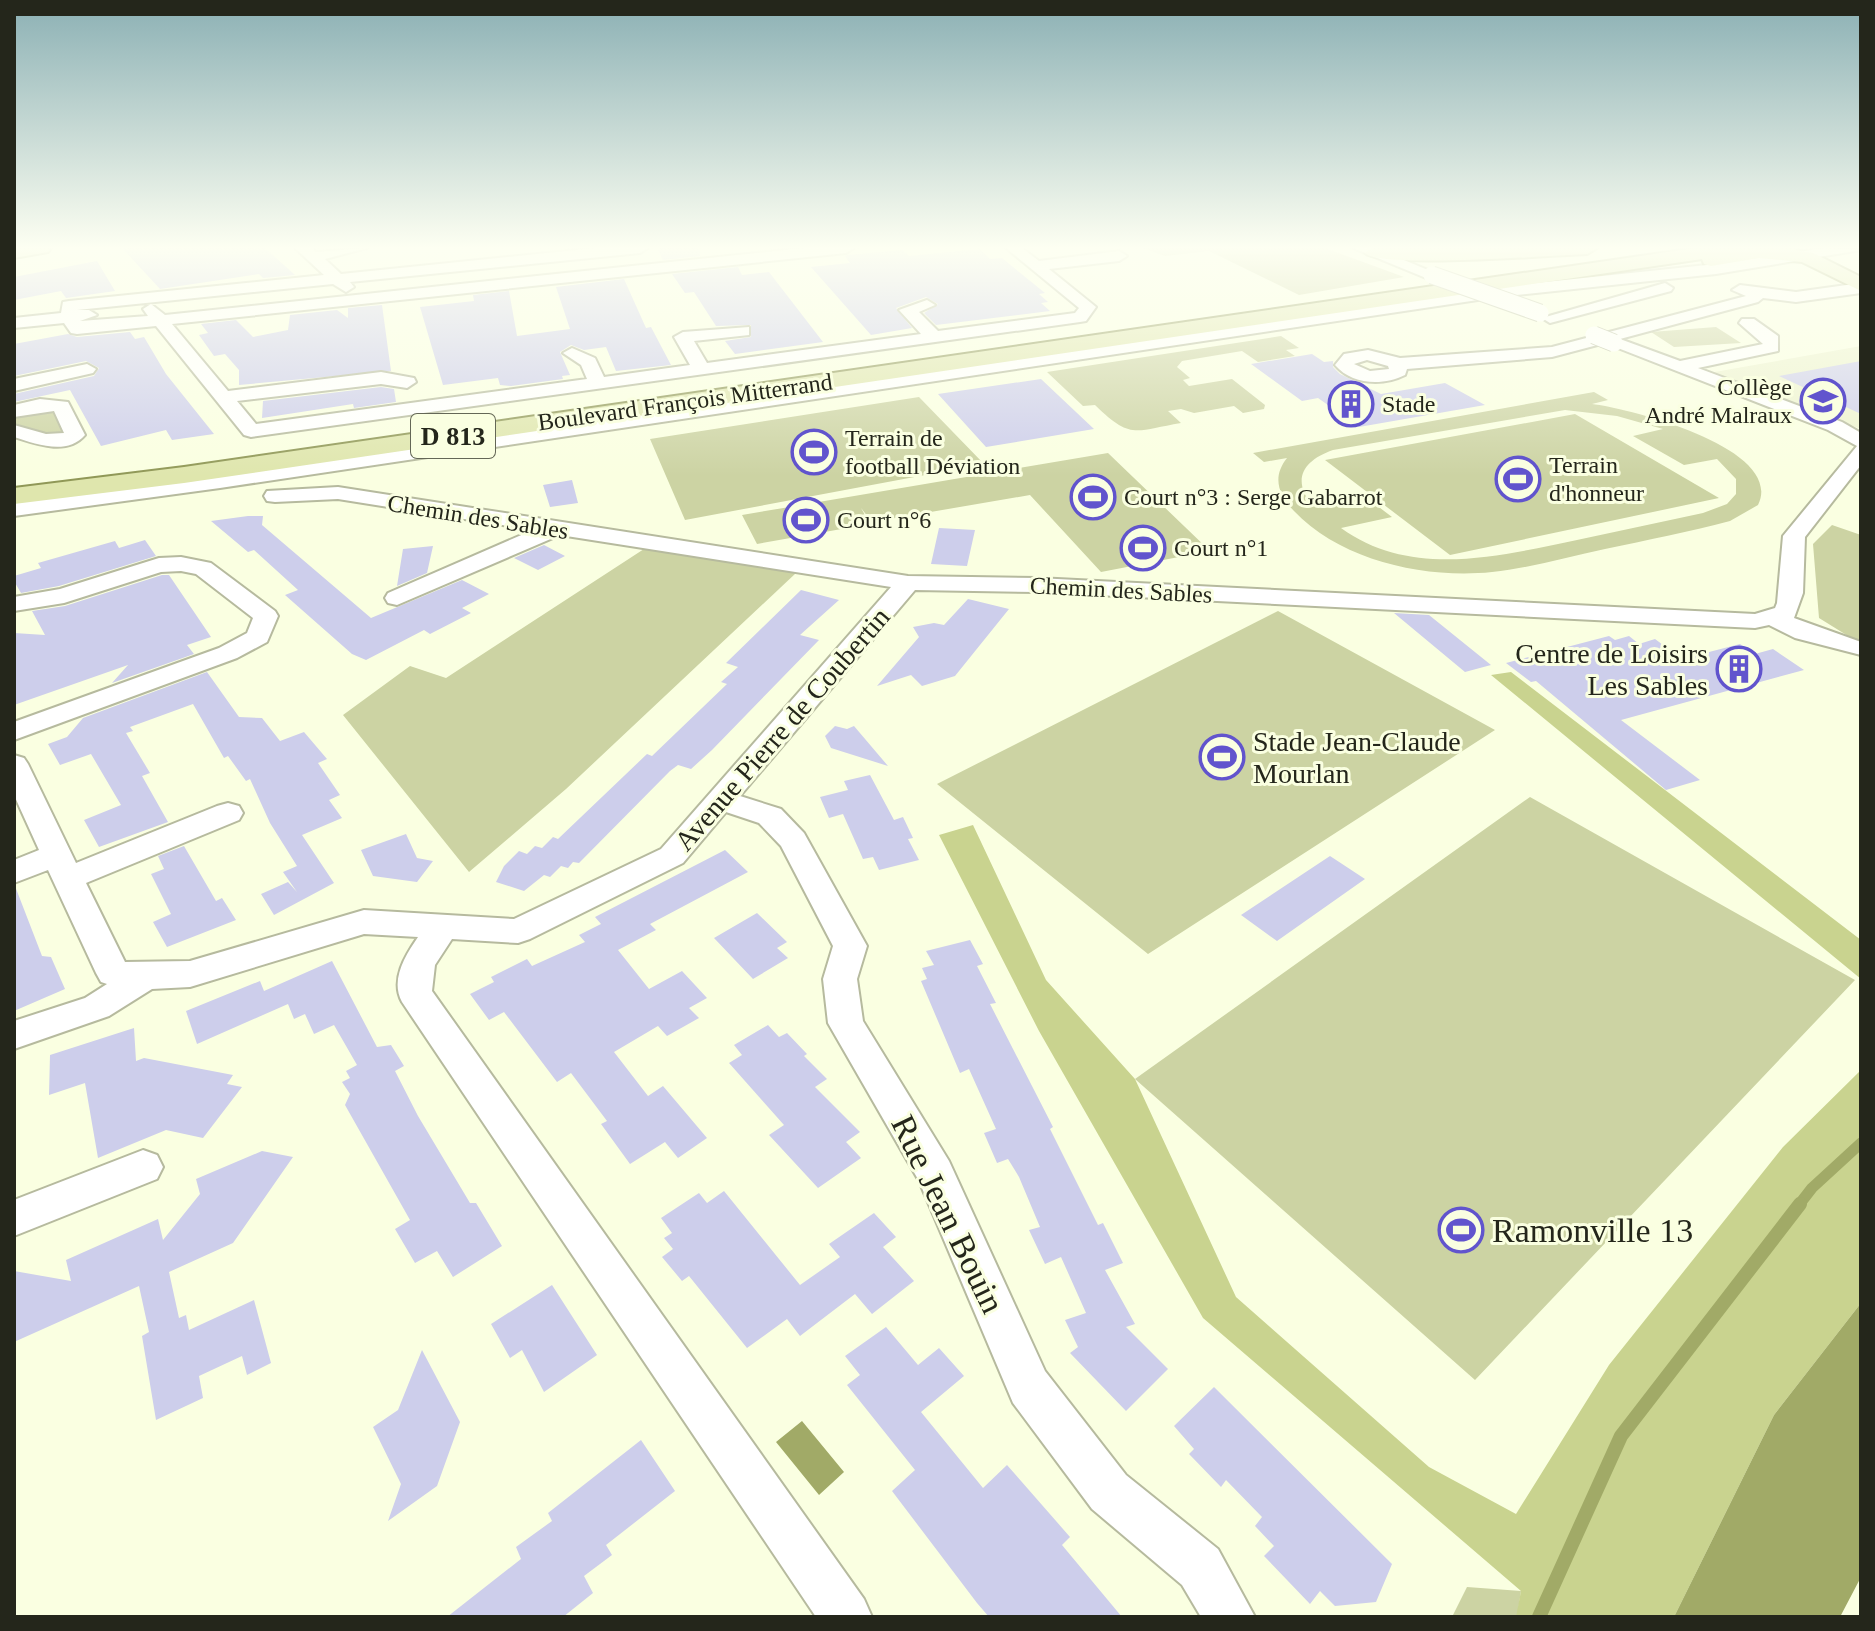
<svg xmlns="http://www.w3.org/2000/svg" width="1875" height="1631" viewBox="0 0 1875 1631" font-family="'Times New Roman',serif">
<rect width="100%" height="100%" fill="#faffe1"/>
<path fill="#edf3ce" d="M1861,346V429L1709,373Z"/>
<path fill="#ccd3a3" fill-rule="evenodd" d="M1143,248H1325L1404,277L1299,295L1209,251L1165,256Z
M1716,327L1741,343L1674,347L1651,332Z
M1281,336L1299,348L1286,350L1295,356L1258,362L1242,351L1182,361L1177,367L1190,378L1183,380L1189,386L1232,379L1265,405L1264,409L1243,413L1234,406L1194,413L1181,409L1168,411L1181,423C1134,431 1131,440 1095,405L1083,406L1047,372Z
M1594,392L1608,400L1592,404C1628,408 1786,448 1758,505L1730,521C1689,532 1647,540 1605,549C1568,557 1530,568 1492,572C1426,579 1341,561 1294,511C1278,494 1272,477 1287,458L1264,462L1253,453ZM1565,410L1617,416L1663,429L1633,436L1684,465L1717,459L1736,479V494L1727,504L1703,513C1661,522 1619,531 1577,540C1500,556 1411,579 1341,528L1392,517L1363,495L1312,505C1291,479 1304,460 1333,450Z
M919,397L984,464L685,520L650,439Z
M53,409L68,434L56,438L14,427V413Z
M1575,414L1719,498L1450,555L1325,460Z
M1108,453L1210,551L1101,572L1030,495L872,522L861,508L870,524L757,544L742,515Z
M1832,525L1861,535V644L1819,618L1813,544Z
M644,549L796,573L566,789L469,872L343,715L410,666L446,678Z
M1278,611L1495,730L1148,954L937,784Z
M1530,797L1855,980L1475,1380L1135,1079Z
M1467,1587L1521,1591L1517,1617H1452Z"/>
<path fill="#c9d38f" d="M1511,672L1861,940V979L1491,675Z
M973,825L1046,980L1135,1079L1236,1297L1429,1467L1516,1514L1609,1365L1783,1147L1861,1070V1303L1774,1415L1674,1617H1516L1521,1591L1203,1318L1039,1031L939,835Z"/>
<path fill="#a1aa67" d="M1861,1303V1577L1840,1617H1674L1774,1415Z
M802,1421L844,1472L819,1495L776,1442Z"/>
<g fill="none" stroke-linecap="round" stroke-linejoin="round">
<path stroke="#a1aa67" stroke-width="11" d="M1798,1206L1812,1188L1861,1143"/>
<path stroke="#a1aa67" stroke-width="14" d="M1539,1617L1621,1436L1800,1204"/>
</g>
<path fill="#cdceeb" d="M122,248H265L295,275L263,278L259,274L160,289Z
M657,248H700V256L663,260Z
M980,249L990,259L1002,258L1045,293L1039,294L1048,302L1041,303L1050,311L936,325L924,313L938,304L926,297L896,308L912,328L871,335L811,267L850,263L845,256L848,255L903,250L909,256Z
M97,261L115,291L66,298L61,291L14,300V277Z
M738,267L742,275L769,272L823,342L735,354L725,341L751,337V325L716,326L694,292L685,293L672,274Z
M624,279L646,328L651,327L671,365L616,371L606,347L584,350L571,345L560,352L570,375L562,376L563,379L511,386L500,385L498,378L443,385L420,307L474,301L473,295L509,291L517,336L570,329L556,287Z
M382,305L391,371L239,385V370L225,354L214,356L199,335L208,333L201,324L236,320L253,337L288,330L290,315L337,310L348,318V308Z
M130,332L135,339L144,337L166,374L214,434L172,440L166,430L101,446L70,390L14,402V394L94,376L99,368L86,361L14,376V344L68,334L77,337Z
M1312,354L1324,362L1333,361V367L1340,374L1381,394L1445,383L1485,405L1359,427L1318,398L1302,401L1251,364Z
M1861,361V414L1779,376Z
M1041,379L1094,429L986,447L938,394Z
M381,387L394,389L396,402L354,408L353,404L262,418L263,401Z
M572,480L578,503L550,507L543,485Z
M248,516H263L262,525L371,618L462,580L489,594L462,608L471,613L430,634L424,630L366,660L352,654L285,595L298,590L254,550L248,552L211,521Z
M939,528L975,530L967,566L931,564Z
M145,540L156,556L59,586L21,593L14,581V576L41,568L38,563L115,541L119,548Z
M544,545L565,556L538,570L514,558Z
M433,546L427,573L397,586L403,549Z
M162,575H169L211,637L187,645L194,654L112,683L128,665L14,705V633L45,635L32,611L65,606Z
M801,590L839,600L800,635L819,640L712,750L691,769L678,765L670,771L579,863L573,862L568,868L561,866L550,877L544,875L524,891L496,882L504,866L519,851L527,854L535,846L542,848L553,837L558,839L647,754L652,756L727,684L721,682L738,667L726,663Z
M968,599L1009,609L955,676L922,686L911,675L877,686L919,637L913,627L934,623L944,625Z
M1394,613L1429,615L1491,665L1465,672Z
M1609,636L1615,640L1629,636L1639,644L1655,639L1682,659L1740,644L1755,654L1773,649L1804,670L1621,720L1700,780L1666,790L1536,681L1531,682L1506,663Z
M207,672L239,717L262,718L280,741L304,732L327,759L318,763L340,795L329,800L342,818L302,835L334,883L274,915L261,894L288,882L297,892L283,872L297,866L270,823L250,779L246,781L228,756L224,758L193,704L130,727L133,731L126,733L150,773L142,776L168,822L99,847L84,820L121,805L91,754L60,765L48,744L67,737L83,718Z
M835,726L847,729L854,726L888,766L831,748L825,736Z
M870,775L894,820L903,817L913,838L908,839L919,860L879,870L873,857L863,859L843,814L829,818L820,797L848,790L844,781Z
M406,834L417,858L433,861L417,882L373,876L361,850Z
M184,846L216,901L222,898L236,920L167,947L153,922L171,914L151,874L164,869L158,856Z
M725,850L748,872L650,924L656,930L618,950L649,989L682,971L707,998L689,1008L699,1018L667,1036L658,1026L614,1052L648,1096L663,1086L707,1138L678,1158L665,1142L630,1164L601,1124L607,1121L571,1073L557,1082L504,1012L489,1020L470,994L494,982L491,977L527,959L532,966L585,942L579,935L601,924L595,917Z
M1330,856L1365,879L1277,941L1241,915Z
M15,886L42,956L51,957L65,989L14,1011Z
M757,913L787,942L777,948L788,958L753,979L714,938Z
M970,940L983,964L977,966L996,1003L990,1004L1053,1127L1050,1129L1098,1225L1103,1223L1123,1263L1105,1270L1135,1324L1126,1327L1168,1369L1126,1411L1070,1353L1078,1347L1065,1320L1086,1313L1061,1257L1045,1264L1029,1230L1040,1227L1019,1177L1008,1159L997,1163L984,1133L996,1129L969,1069L960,1073L921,981L927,979L922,968L934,965L926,951Z
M332,961L377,1047L391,1045L404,1066L395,1071L418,1116L470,1203H476L502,1246L453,1277L437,1251L415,1263L395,1229L410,1220L345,1105L350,1094L342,1082L350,1078L346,1071L357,1065L334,1025L314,1034L305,1014L294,1019L288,1004L197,1044L186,1011L260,981L264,991Z
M768,1025L779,1037L787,1033L807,1054L804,1056L827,1079L815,1087L860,1132L846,1142L861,1158L818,1188L769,1135L784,1125L729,1063L742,1055L734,1045Z
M134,1028L136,1061L144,1058L233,1075L227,1084L242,1087L203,1138L166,1130L98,1158L85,1083L49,1095L50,1055Z
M262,1151L293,1157L233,1243L169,1272L179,1318L186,1315L189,1330L254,1300L271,1363L247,1375L242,1356L199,1376L203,1398L156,1420L142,1336L149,1332L139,1286L14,1342V1271L71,1281L66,1260L158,1219L163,1240L200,1194L196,1179Z
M724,1191L800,1285L840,1257L829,1244L874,1213L896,1237L883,1247L914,1281L872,1314L855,1294L800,1336L787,1319L747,1348L689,1276L682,1281L662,1257L673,1249L664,1238L672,1233L661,1218L699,1193L707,1203Z
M552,1285L597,1355L544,1392L522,1350L510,1358L491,1324Z
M886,1327L918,1365L939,1348L964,1376L921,1412L983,1488L1007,1465L1070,1537L1062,1545L1122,1617H989L977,1603L892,1491L915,1470L847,1385L860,1375L845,1356Z
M422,1350L460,1422L437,1486L388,1521L401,1484L373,1427L398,1410Z
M1214,1387L1392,1564L1376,1602L1335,1606L1320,1591L1310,1604L1264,1556L1274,1546L1255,1526L1262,1517L1226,1480L1221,1487L1189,1454L1194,1449L1174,1426Z
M641,1440L675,1491L606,1545L612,1555L584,1576L593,1593L563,1617H447L521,1559L516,1547L552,1521L548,1513Z"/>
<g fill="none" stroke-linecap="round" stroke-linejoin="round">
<g stroke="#b6ba9e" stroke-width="4">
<path id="minor" d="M295,248H312L316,252L367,248L325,259L341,274L596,248H648L640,253L350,282L354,287L346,292L333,284L77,310H89L97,315L80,321L148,316L143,309L151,304L165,315L804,248H854L846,253L172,324L228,391L381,372L414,378L416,382L407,388L381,384L237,401L256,424L587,379L581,365L563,353L572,348L595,358L604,377L690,365L674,337L683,332L749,327V335L694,341L707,363L921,334L899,310L927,300L935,305L919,312L938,331L1075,313L1079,308L1006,248H1022L1039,261L1119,251L1127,256L1119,261L1049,269L1096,307L1086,321L1080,322L251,437L244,435L156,326L77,334L71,333L64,323L14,328V318L61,313L63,302L69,301L324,275Z
M1353,248H1375L1440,275L1426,278Z
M1825,248L1861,250L1716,274L1498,297L220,488L14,516V502L220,476L1498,287L1716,264Z
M1665,283L1673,288L1671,291L1550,323L1542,318Z
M1861,283V293L1796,302L1763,298L1758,302L1620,339L1680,361L1763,344L1739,323L1742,319H1754L1778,336V351L1698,368L1842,422L1861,433V465L1805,537L1803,593L1794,618L1861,642V655L1795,638L1769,625L1755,628L1037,592L915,590L740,796L781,809L804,833L867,946L857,979L863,1021L949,1161L1045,1371L1126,1475L1218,1549L1255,1617H1201L1182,1585L1092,1509L1013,1403L919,1181L828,1023L823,979L833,946L781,846L759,823L726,812L683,863L530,939L518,943L452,939L435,965L432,991L864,1599L872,1617H816L402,1002C390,980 405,956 418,937L364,934L190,987L152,989L109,1016L14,1049V1021L85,998L107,984L101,982L96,973L48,870L14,883V860L39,850L14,795V755L24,758L28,764L76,863L217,806L228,803L239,806L243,813L239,820L86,883L125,962L190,961L364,910L514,919L661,849L891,587L560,535L397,605L388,603L385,598L388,593L533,530L338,499L275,502L267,501L264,496L267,491L338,487L908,576L1037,578L1755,614L1775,608L1777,603L1783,536L1857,446L1828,430L1605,343L1552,357L1407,369L1405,375C1383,386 1352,385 1335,365L1344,354L1368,350L1400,358L1552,347L1746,296L1732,290L1740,285L1796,292ZM1367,360L1388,366L1389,369L1370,371L1354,364Z
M87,364L96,369L93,373L14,391V379Z
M40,399L68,402L85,435C67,456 36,444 14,437V425L46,434L64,433L54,411L14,417V405Z
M181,557L211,563L275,611L278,616L267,642L237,658L14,740V722L219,648L247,633L253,618L196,574L181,571L161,572L64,603L14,611V597L60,589L159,558Z
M143,1150L157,1155L163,1167L157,1179L14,1236V1200Z"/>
</g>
<g stroke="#909857" stroke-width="4">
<path id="major" d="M14,248H51L48,252L14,258Z
M1372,248H1597L1587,254C1555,255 1380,269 1365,253Z
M1696,248H1797L1796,250L1813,253L1861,277V291L1802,262L1759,258L1711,266L1704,264L1702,259L184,483L14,504V488L184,467Z"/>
</g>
<use href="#minor" fill="#fff" fill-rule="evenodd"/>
<use href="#major" fill="#dfe6ad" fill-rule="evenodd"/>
<g stroke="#b6ba9e" stroke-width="19" stroke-linecap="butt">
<path id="minor-bridge" d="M1432,275L1540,313
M1594,335L1614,343"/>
</g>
<use href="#minor-bridge" stroke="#fff" stroke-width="17"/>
</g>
<linearGradient id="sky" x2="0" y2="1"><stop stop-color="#8bb0b4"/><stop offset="0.52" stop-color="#fdfff2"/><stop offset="1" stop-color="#fdfff2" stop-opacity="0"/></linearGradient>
<rect width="1875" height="476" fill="url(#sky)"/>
<defs>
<g id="school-ring" transform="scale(2.3)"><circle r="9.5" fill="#faffe1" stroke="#6154cd" stroke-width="1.5"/><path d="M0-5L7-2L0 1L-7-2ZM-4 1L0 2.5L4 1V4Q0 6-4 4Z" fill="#6154cd"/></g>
<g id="building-ring" transform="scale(2.3)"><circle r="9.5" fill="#faffe1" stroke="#6154cd" stroke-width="1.5"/><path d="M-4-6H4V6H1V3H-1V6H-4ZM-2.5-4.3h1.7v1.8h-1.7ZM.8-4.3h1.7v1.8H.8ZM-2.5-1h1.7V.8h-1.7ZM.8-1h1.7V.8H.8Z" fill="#6154cd"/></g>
<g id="stadium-ring" transform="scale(2.3)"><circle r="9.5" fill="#faffe1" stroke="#6154cd" stroke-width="1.5"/><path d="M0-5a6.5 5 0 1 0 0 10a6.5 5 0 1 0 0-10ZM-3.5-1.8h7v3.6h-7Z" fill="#6154cd"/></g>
</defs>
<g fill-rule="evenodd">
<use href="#school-ring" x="1823" y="401"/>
<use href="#building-ring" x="1351" y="404"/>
<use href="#stadium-ring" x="814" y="452"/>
<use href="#stadium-ring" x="1518" y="479"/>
<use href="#stadium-ring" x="1093" y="497"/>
<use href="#stadium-ring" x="806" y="520"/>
<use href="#stadium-ring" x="1143" y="548"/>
<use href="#building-ring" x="1739" y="669"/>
<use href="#stadium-ring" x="1222" y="757"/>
<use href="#stadium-ring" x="1461" y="1230"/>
</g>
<g text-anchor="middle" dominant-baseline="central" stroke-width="6" stroke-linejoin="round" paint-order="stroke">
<g font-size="24" fill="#24261b" stroke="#faffe1" text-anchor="start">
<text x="1792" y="387" text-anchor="end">Collège<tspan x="1792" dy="28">André Malraux</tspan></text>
<text x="1382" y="404">Stade</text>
<text x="845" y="438">Terrain de<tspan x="845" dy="28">football Déviation</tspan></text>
<text x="1549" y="465">Terrain<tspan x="1549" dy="28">d'honneur</tspan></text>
<text x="1124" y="497">Court n°3 : Serge Gabarrot</text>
<text x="837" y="520">Court n°6</text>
<text x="1174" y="548">Court n°1</text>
</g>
<g font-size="24" fill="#24261b" stroke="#faffe1">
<text transform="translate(685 402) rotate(-8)">Boulevard François Mitterrand</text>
<text transform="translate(478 517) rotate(9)">Chemin des Sables</text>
<text transform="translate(1121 590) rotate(3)">Chemin des Sables</text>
</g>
<rect fill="#faffe1" stroke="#646756" stroke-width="2" x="411" y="414" width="84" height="44" rx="6"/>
<g font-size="26" font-weight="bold" fill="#24261b">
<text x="453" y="436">D 813</text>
</g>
<g font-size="28" fill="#24261b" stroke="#faffe1" text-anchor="end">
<text x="1708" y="653">Centre de Loisirs<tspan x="1708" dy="32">Les Sables</tspan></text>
<text x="1253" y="741" text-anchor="start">Stade Jean-Claude<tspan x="1253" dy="32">Mourlan</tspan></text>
</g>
<g font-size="28" fill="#24261b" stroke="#faffe1">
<text transform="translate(782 729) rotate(-49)">Avenue Pierre de Coubertin</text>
</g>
<g font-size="34" fill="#24261b" stroke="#faffe1">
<text transform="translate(948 1214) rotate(64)">Rue Jean Bouin</text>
</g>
<g font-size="34" fill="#24261b" stroke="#faffe1" text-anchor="start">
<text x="1492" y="1230">Ramonville 13</text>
</g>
</g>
<rect width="1875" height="1631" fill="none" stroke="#24261b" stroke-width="32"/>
</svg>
